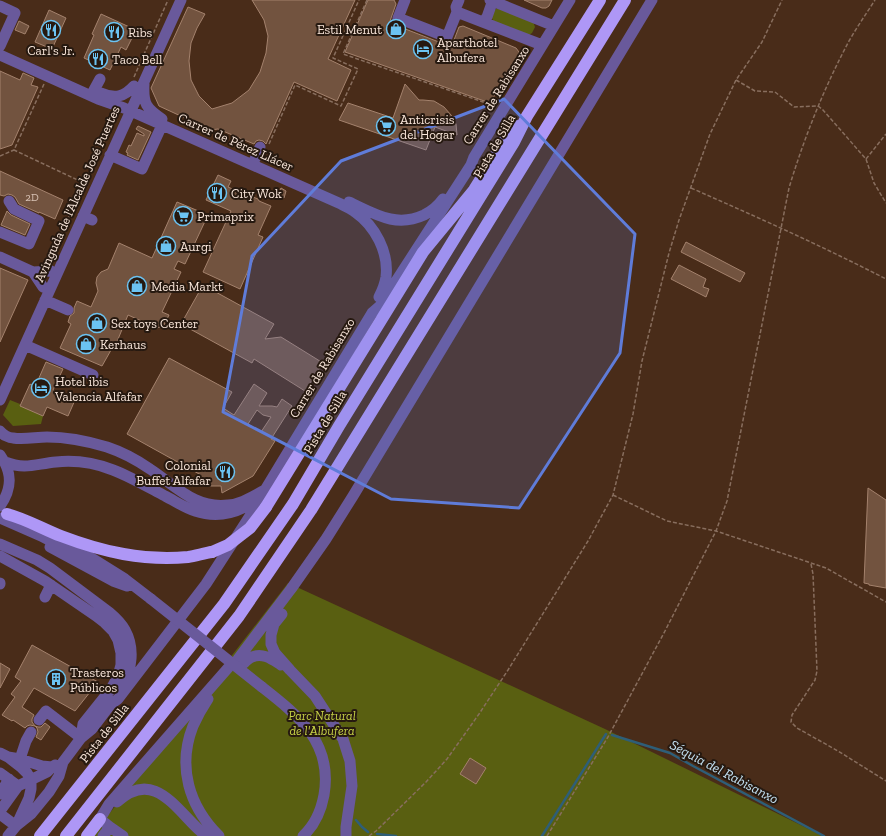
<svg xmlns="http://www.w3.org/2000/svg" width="886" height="836" viewBox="0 0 886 836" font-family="'Zilla Slab',serif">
<rect width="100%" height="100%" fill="#492c19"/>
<path fill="#595f11" d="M497,8L532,21L534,24L535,27L532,33L529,35L494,22C490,17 492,12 497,8Z
M10,400L20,404V406L43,416L41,424L13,426L3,415Z
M288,583L605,729L823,836H92Z"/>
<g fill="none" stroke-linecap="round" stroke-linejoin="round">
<path stroke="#2e5e78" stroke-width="2.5" d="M612,735L670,753L693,766L824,836
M356,820L362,827L368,832
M377,834L396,836
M542,836L606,734"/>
</g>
<path fill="#72533f" stroke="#a4826d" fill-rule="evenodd" d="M252,0H355L328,59L351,70L337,101L294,82L266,144L263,141L259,140L256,141L254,144L218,129L211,130L159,106L151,88L188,7L205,14L197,28L191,43L189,61L191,80L199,96L212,109L232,103L249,90L260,72L266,53L268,36L264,20Z
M368,0H394L396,4L390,21L395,25L444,44L450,45L454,40L459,27L463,26L516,48L519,52V55L490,103L345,52Z
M524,0H552L549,6L546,8H542Z
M49,10L66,18L52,49L35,42Z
M101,14L136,30L126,50L121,47L110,70L84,58L94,35L92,34Z
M19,21L29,26L25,34L15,30Z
M0,71L20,80L23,73L34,78L31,85L38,87L12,145L0,149Z
M405,84L419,100H423L434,101L444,107L451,115L456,124L457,135L435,127L426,150L339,120L348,103L393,118Z
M138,126L151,132L138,160L127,155L128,153L126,152L129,145L131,146L137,133L144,136V134L136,129Z
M0,171L63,200L55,219L39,212V213L19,204L15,197L12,195L8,194L4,196L0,195Z
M218,175L231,181L228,187L253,198V197L258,199L259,201L271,206L258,235L263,237L240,289L203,272L231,211L206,200Z
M281,188L286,191L284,198L278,194Z
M177,202L208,215L185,264L178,261L174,269L181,272L162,312L169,315L164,325L160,327L157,328L128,315L116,344L115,343L102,366L60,348L71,324L68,322L70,316L74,313V308L77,301L91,307L98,291L96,283L97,277L101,272L108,269L119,243L152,258Z
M7,211L11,215L30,224L25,235L1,225Z
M686,242L745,273L740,282L681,252Z
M679,265L706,279L703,287L709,289L706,297L671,279Z
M0,268L28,280L0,342Z
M203,285L274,324L265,339L281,337L323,363L305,391L254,359L252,363L181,324Z
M169,358L232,392L223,408L234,415L254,384L267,393L259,406H272L277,407L282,399L292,406L271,439L275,441L253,476L222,493L221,486H209L197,482L201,475L127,434ZM257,410L263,415L271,417L261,432L248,424Z
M46,362L63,369L53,390L75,400L68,416L47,407L43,416L20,406L30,384L35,387Z
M868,488L886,500V588L869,585V584L864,583Z
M32,645L98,682L75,711L34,688L22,707L34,715L32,719V722L35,726L38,727H41L45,723L50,727L41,740L36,737L38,732L37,728L35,726L30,725L27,726L25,728L13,720L12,721L2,715L15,697L11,694L21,681L15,677Z
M0,663L10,669L0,688Z
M470,758L486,768L476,784L460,774Z"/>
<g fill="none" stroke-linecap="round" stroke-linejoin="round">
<path stroke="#886e5e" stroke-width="1.5" stroke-dasharray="4 2" stroke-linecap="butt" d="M367,0L343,54L492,105
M134,77L168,0
M736,80L755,91L775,92L794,107L818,106L822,109L866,159L874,183L886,203
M44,84L14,150L84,183
M269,144L295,85L341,106L358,69L333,58L359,0
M0,156L14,150
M866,159L886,134
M691,188C757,217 822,246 886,279
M47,262L50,258L105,139L107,140
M613,495L667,521L716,531L826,568L886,602
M811,564L813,574L817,671L815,680L792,715L791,722L797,728L838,751L886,781
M369,836L376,831L426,782L447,759L479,714L508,670L588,541L613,495L633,414L642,361L669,253L679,220L710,134L736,80L762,42L782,0
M547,836L608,737L665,631L716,531L727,501L789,188C804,138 824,88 849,41C857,27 866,14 875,0"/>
<path stroke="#69599b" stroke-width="11" d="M405,0L398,18L447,37L457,12L456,7L459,0
M490,0L554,26
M0,6L15,13L0,46
M457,12L542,45
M483,22L487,17L493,0
M0,55L98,99L124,108L341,204C346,207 351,209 355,212C375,226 389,252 386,277C385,284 382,291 379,297
M144,84C143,104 146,108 162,119
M94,90L100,79
M101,93C115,99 124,97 134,86
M110,155L142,169L162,125
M255,159L260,147
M349,202C375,214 396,228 424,215C432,211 438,206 443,199
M83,216L92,220
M0,232L29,244L39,221L14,209L9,201
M0,257L33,272L51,271
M33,272L43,287
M45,300L68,310
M25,345L93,375
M0,400L181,0
M0,431C3,435 9,438 13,438C24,440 36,437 47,437C67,437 87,441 107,447C122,452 137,460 150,469C176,486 195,509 228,505C242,504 253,496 265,490
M0,455C13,473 12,489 0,506
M5,462C26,470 35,464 56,462C75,460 95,463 113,470C131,477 148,487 165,496C175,501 185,508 195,511C213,517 233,515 248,505
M0,518L41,536L60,546
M55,538L93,559L125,579L151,599
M0,544L37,560L50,568L110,613C116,618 121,623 125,630C135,648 132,670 122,687
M50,547L113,581L127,586
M0,556L45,581L96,616L105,623L113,631L118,640L121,653V665L118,676L111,689L83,724L81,738
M0,583V584
M45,597L51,585
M282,614L274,624L271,635V644L275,653L290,670L315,696L343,739L350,761L352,786L346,827V836
M238,659L291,589L326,539L353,496L652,0
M244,663C246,661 249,658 252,657C263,652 273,660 281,665
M262,687C299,716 333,743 324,795C321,811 315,825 303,836
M208,699C202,708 197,717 193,726C177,767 189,806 219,836
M39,720L46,711L81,738
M0,753L8,757L20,759L42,766L52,767L55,765
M8,757L22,768L27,773L31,780V789L29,798L16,826L8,836
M20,759L26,741L31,732
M0,773L18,786
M0,794L9,779
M117,802C156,766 178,814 206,836
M0,811L18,786L47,772L52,767
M0,814L16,826
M100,819L109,804L228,668
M100,819L110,827L103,836
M16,826L31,814L49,792L59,776L63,762L81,738L92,729L111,704L118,699L206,584L257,505L265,490L372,313L380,306L471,165L474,157L570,0
M110,827L123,836"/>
<path stroke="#ae97f6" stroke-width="12" d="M266,507L423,252L474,190L507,137L518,126
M7,514C26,519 43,529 61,536C103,552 143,561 188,557C196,556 204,553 212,552
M40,836L224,604L293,504L339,426L514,142L527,116L600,0
M66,836L239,616L311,510L625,0
M87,836L100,819"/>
<path stroke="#69599b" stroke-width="11" d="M151,599L262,687"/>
<path stroke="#ae97f6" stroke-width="12" d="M212,552L228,545L250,528L266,507"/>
</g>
<path fill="#5f7cd9" fill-opacity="0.2" stroke="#5f7cd9" stroke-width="3" stroke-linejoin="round" d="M504,99L635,234L620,353L519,508L391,499L223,412L252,256L341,161Z"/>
<defs>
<g id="shop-ring" transform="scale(1)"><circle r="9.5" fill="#261910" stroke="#6bc3f2" stroke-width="1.5"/><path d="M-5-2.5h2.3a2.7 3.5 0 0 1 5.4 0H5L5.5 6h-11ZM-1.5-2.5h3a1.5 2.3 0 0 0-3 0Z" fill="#6bc3f2"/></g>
<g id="restaurant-ring" transform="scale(1)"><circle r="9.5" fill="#261910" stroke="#6bc3f2" stroke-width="1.5"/><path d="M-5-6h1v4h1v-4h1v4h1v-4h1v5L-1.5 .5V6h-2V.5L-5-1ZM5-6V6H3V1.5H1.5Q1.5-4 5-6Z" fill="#6bc3f2"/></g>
<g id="hotel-ring" transform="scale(1)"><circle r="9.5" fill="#261910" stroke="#6bc3f2" stroke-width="1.5"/><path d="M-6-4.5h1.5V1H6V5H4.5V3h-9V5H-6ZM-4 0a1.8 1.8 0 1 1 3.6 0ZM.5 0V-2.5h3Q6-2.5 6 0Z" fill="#6bc3f2"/></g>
<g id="supermarket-ring" transform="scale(1)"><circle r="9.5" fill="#261910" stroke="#6bc3f2" stroke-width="1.5"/><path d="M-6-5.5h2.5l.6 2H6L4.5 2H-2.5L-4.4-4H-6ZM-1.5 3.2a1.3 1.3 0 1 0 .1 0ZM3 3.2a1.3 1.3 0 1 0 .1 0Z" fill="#6bc3f2"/></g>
<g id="building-ring" transform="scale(1)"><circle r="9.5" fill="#261910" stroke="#6bc3f2" stroke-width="1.5"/><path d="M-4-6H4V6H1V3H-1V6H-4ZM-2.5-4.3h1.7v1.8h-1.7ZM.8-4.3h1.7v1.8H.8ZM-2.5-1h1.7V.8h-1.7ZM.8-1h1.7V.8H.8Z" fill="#6bc3f2"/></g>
</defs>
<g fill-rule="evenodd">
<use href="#shop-ring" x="396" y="29"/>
<use href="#restaurant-ring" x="51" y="30"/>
<use href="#restaurant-ring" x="114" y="32"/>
<use href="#hotel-ring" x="423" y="49"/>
<use href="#restaurant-ring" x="98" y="59"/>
<use href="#supermarket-ring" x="386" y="126"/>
<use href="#restaurant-ring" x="217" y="193"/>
<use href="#supermarket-ring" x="183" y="216"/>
<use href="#shop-ring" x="166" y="246"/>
<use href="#shop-ring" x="137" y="286"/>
<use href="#shop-ring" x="97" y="323"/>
<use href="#shop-ring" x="86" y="344"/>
<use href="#hotel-ring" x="41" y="388"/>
<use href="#restaurant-ring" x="225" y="472"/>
<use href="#building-ring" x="56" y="679"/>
</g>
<g text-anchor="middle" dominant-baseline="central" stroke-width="4" stroke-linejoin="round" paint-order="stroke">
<g font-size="11" fill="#d7c1b3">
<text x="32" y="197">2D</text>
</g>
<g font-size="13" fill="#f9e6da" stroke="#261910" text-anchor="start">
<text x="382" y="29" text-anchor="end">Estil Menut</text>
<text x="128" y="32">Ribs</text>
<text x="437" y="42">Aparthotel<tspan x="437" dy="15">Albufera</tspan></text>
<text x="51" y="50" text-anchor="middle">Carl's Jr.</text>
<text x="112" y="59">Taco Bell</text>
<text x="400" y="119">Anticrisis<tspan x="400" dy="15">del Hogar</tspan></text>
<text x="231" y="193">City Wok</text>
<text x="197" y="216">Primaprix</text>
<text x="180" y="246">Aurgi</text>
<text x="151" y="286">Media Markt</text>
<text x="111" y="323">Sex toys Center</text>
<text x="100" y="344">Kerhaus</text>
<text x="55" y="381">Hotel ibis<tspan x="55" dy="15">Valencia Alfafar</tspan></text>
<text x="211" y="465" text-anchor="end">Colonial<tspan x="211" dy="15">Buffet Alfafar</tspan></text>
<text x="70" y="672">Trasteros<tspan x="70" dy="15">Públicos</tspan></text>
</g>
<g font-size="13" fill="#f9e6da" stroke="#261910">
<text transform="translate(496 95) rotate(-58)">Carrer de Rabisanxo</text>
<text transform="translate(236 142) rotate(24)">Carrer de Pérez Llácer</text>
<text transform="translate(494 146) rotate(-60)">Pista de Silla</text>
<text transform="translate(77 194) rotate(-66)">Avinguda de l'Alcalde José Puertes</text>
<text transform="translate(322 368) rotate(-59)">Carrer de Rabisanxo</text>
<text transform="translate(325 422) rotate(-59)">Pista de Silla</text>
<text transform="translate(104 733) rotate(-52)">Pista de Silla</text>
</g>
<g font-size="13" font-style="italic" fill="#c5d046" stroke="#261910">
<text x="322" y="715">Parc Natural<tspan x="322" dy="15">de l'Albufera</tspan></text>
</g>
<g font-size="14" font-style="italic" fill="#c3e0f1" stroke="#261910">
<text transform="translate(724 772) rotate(28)">Séquia del Rabisanxo</text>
</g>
</g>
</svg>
